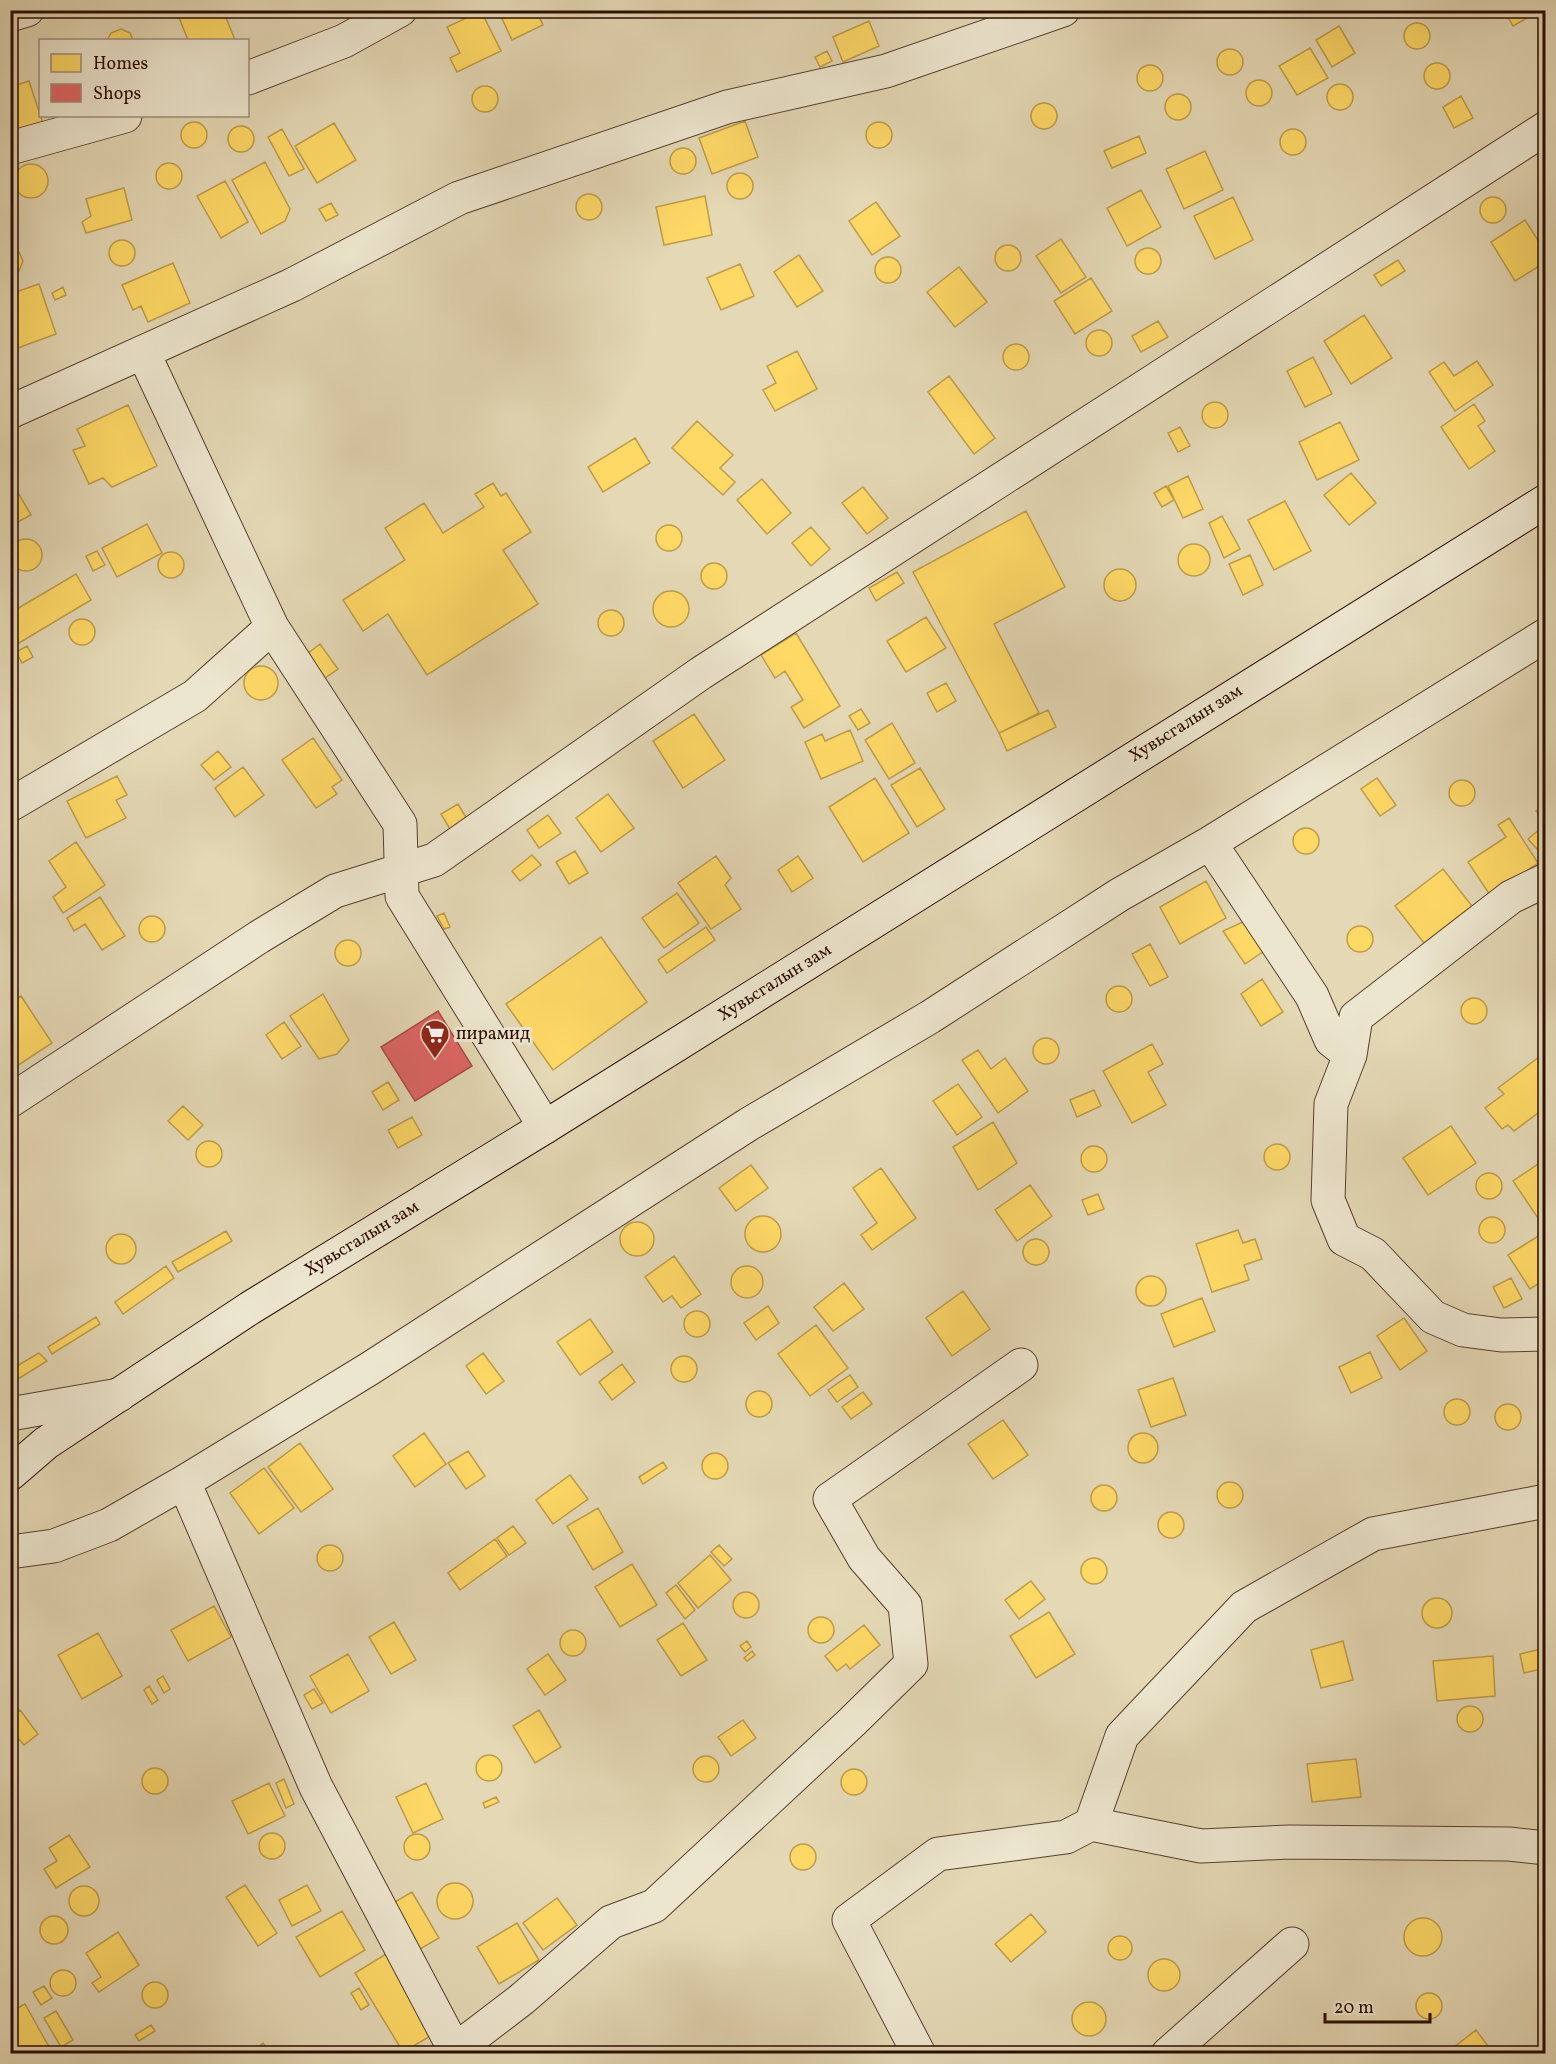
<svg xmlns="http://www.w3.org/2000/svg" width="1556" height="2064" viewBox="0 0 1556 2064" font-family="Vollkorn,serif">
<rect width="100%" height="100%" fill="#e4d8b5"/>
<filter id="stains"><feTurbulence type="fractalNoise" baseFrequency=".00333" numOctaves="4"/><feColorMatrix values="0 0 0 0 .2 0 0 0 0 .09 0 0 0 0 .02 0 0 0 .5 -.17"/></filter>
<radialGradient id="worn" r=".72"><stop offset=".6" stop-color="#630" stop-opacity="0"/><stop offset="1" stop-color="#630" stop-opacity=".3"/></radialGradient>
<path fill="#ffd966" stroke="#bf9c48" stroke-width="1.5" d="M176,10H223L235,40H188Z
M498,10H536L543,25L512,40Z
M1504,10H1541L1513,26Z
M481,11L501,51L457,72L450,58L460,53L447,27Z
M869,21L879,46L843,62L833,37Z
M1404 36a13 13 0 1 1 26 0a13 13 0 1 1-26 0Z
M1339,26L1355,53L1332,67L1316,40Z
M121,29L130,33L133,40H107L111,33Z
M1310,48L1328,78L1297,95L1279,66Z
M1217 62a13 13 0 1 1 26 0a13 13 0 1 1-26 0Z
M827,51L832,61L820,67L815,57Z
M1424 76a13 13 0 1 1 26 0a13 13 0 1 1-26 0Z
M1137 78a13 13 0 1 1 26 0a13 13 0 1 1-26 0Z
M1246 93a13 13 0 1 1 26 0a13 13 0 1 1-26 0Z
M29,81L45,130L15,140L10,128V87Z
M1327 97a13 13 0 1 1 26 0a13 13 0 1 1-26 0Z
M472 99a13 13 0 1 1 26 0a13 13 0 1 1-26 0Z
M1165 107a13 13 0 1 1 26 0a13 13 0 1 1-26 0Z
M1461,96L1473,118L1454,128L1443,107Z
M1031 116a13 13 0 1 1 26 0a13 13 0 1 1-26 0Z
M745,121L758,157L712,174L699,138Z
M866 135a13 13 0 1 1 26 0a13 13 0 1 1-26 0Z
M181 135a13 13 0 1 1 26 0a13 13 0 1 1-26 0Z
M334,123L356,160L317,183L295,146Z
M228 139a13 13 0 1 1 26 0a13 13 0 1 1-26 0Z
M1280 142a13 13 0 1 1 26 0a13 13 0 1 1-26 0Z
M282,129L304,169L289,176L268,137Z
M1139,136L1146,153L1112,168L1104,151Z
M670 161a13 13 0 1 1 26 0a13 13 0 1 1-26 0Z
M1205,151L1223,190L1184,209L1166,169Z
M265,162L290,209L285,221L261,234L232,180Z
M156 176a13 13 0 1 1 26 0a13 13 0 1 1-26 0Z
M14 181a17 17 0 1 1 34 0a17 17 0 1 1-34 0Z
M727 186a13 13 0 1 1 26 0a13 13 0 1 1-26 0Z
M225,181L248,222L221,238L197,196Z
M124,188L132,220L86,233L82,222L91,216L86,199Z
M1141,190L1161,227L1127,246L1107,208Z
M576 207a13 13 0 1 1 26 0a13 13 0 1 1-26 0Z
M705,196L712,235L664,245L656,207Z
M1480 210a13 13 0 1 1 26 0a13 13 0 1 1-26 0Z
M1233,197L1253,240L1215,259L1194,216Z
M876,202L900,236L872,255L849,221Z
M331,203L338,215L326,221L319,209Z
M1525,220L1546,253V262L1515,281L1491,242Z
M1061,239L1086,277L1061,293L1036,256Z
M109 253a13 13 0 1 1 26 0a13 13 0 1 1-26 0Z
M995 258a13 13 0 1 1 26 0a13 13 0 1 1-26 0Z
M10,247L19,252L23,261L19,271L10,274Z
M1135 261a13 13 0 1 1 26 0a13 13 0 1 1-26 0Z
M799,255L823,291L797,307L774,272Z
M875 270a13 13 0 1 1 26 0a13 13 0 1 1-26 0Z
M1398,260L1405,271L1381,286L1374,275Z
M173,263L190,303L148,322L141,306L133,310L122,285Z
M740,264L754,296L721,310L707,278Z
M959,267L987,302L955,327L927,292Z
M1091,278L1112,311L1075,334L1054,301Z
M1546,278V292L1539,283Z
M39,284L56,334L15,349L10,337V294Z
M63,287L66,295L55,300L52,293Z
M1364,315L1392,358L1351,384L1324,341Z
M1158,321L1168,337L1141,352L1132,336Z
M1086 343a13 13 0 1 1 26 0a13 13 0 1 1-26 0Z
M1003 357a13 13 0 1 1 26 0a13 13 0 1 1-26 0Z
M797,351L817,389L775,411L763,390L776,383L767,366Z
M1313,357L1332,394L1305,407L1287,371Z
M1477,361L1493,385L1455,411L1429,372L1444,362L1454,376Z
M949,376L995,438L974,454L928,392Z
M1202 415a13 13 0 1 1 26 0a13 13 0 1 1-26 0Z
M1474,404L1485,421L1478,426L1495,451L1469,469L1441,427Z
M128,405L157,466L112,487L103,478L89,484L73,450L85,446L77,429Z
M697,421L733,455L720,468L735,482L723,495L672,448Z
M1340,422L1359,460L1317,480L1299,442Z
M1180,427L1190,446L1178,452L1168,433Z
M635,438L650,463L603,492L588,467Z
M1351,473L1376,503L1349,525L1324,495Z
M1188,476L1203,509L1183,518L1168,486Z
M10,479L31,515L10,526Z
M762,479L791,513L767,534L737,500Z
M493,483L501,496L506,493L531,532L503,550L538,604L427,675L388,614L363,631L343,600L405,560L385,528L424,503L443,533L484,507L475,494Z
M1166,486L1174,500L1162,507L1154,493Z
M863,487L888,518L867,534L842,503Z
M1285,501L1311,551L1274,570L1248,520Z
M1026,511L1065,587L994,624L1039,713L999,733L913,572Z
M1222,516L1240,549L1224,558L1209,523Z
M147,524L162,553L117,577L102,548Z
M656 538a13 13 0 1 1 26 0a13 13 0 1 1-26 0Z
M811,527L830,549L811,566L792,543Z
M10 555a16 16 0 1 1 32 0a16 16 0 1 1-32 0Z
M1178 560a16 16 0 1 1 32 0a16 16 0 1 1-32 0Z
M97,551L105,565L93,571L86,556Z
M158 565a13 13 0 1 1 26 0a13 13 0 1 1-26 0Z
M1250,555L1263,585L1243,595L1229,564Z
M701 576a13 13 0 1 1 26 0a13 13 0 1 1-26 0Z
M1104 585a16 16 0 1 1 32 0a16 16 0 1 1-32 0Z
M897,572L904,583L876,601L869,588Z
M76,574L91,600L14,646L10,640V613Z
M653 609a18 18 0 1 1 36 0a18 18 0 1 1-36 0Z
M598 623a13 13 0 1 1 26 0a13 13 0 1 1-26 0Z
M926,617L946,648L906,672L887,641Z
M69 632a13 13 0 1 1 26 0a13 13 0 1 1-26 0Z
M796,633L840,706L804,728L791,707L803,700L785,671L775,678L761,655Z
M320,644L338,669L325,678L307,654Z
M27,646L33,657L22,663L16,652Z
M244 683a17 17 0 1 1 34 0a17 17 0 1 1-34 0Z
M946,683L956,701L937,712L927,693Z
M861,709L870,723L858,730L849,716Z
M1048,710L1056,727L1007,751L999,733Z
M10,713L15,725L10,735Z
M694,714L725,760L683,788L653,741Z
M892,723L915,763L889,779L865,740Z
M850,730L863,761L821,779L805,742L822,734L825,741Z
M313,738L342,780L332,787L337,794L316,808L282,760Z
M218,751L231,767L214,780L201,765Z
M243,767L264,795L235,817L215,788Z
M920,768L945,809L917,827L891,785Z
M1546,768V789L1540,778Z
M117,776L127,795L116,800L126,818L86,838L67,801Z
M875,778L909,833L863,862L829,807Z
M1377,778L1396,805L1380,816L1361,789Z
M1449 793a13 13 0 1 1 26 0a13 13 0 1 1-26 0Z
M608,794L634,828L601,852L576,818Z
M1546,803V823L1536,811Z
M458,804L467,819L450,829L441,814Z
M548,815L561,833L539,848L527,830Z
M1509,818L1538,863L1490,895L1468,862L1506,837L1498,825Z
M1546,824V859L1528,839Z
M1293 841a13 13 0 1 1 26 0a13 13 0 1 1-26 0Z
M76,842L105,885L63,913L53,897L66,887L49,861Z
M575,851L588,873L569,884L556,862Z
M532,855L541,865L520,881L512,871Z
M716,856L731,878L725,885L741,909L711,929L678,883Z
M798,856L813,878L792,892L778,870Z
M1443,869L1472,906L1424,943L1395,906Z
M1206,881L1226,918L1180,944L1160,907Z
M677,893L699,923L664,948L642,918Z
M100,897L125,936L102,950L85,924L74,931L67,918Z
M444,913L450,927L444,929L437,916Z
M139 929a13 13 0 1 1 26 0a13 13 0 1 1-26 0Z
M1245,921L1264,951L1245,964L1223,931Z
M1347 939a13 13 0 1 1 26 0a13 13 0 1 1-26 0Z
M706,927L715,940L667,973L658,960Z
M601,937L647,1002L553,1070L506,1004Z
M335 953a13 13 0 1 1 26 0a13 13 0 1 1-26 0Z
M1150,944L1168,977L1150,986L1132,954Z
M1262,979L1283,1012L1261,1026L1241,994Z
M10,980L18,991L10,997Z
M1106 999a13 13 0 1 1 26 0a13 13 0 1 1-26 0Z
M323,994L349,1040L337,1054L319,1059L290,1016Z
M21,996L52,1043L17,1066L10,1057V1003Z
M1461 1011a13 13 0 1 1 26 0a13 13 0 1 1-26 0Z
M284,1022L301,1046L282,1059L266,1035Z
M1033 1051a13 13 0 1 1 26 0a13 13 0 1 1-26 0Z
M1152,1044L1163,1064L1148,1072L1166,1105L1132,1123L1103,1071Z
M978,1050L991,1069L1005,1058L1028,1091L998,1113L962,1060Z
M1539,1057L1546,1066V1107L1514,1131L1508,1125L1502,1129L1485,1108L1504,1094L1498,1088Z
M388,1082L399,1100L383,1110L372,1092Z
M958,1084L982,1117L957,1135L933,1101Z
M1094,1090L1101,1106L1077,1117L1070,1100Z
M183,1106L203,1125L188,1140L168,1121Z
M412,1117L422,1135L398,1148L388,1130Z
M993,1122L1017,1163L978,1190L953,1147Z
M1451,1126L1476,1163L1428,1195L1403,1158Z
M196 1154a13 13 0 1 1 26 0a13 13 0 1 1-26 0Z
M1264 1157a13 13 0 1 1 26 0a13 13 0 1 1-26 0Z
M1081 1159a13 13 0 1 1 26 0a13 13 0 1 1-26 0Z
M1544,1160L1546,1221L1542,1224L1513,1181Z
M751,1165L768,1188L736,1211L719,1188Z
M881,1168L916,1218L872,1250L861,1235L877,1223L853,1188Z
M1476 1186a13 13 0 1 1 26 0a13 13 0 1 1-26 0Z
M1030,1185L1052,1216L1017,1241L995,1210Z
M1098,1194L1104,1209L1088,1215L1082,1200Z
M745 1234a18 18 0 1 1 36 0a18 18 0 1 1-36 0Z
M1479 1230a13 13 0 1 1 26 0a13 13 0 1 1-26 0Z
M620 1239a17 17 0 1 1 34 0a17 17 0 1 1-34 0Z
M1238,1230L1243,1243L1255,1239L1262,1259L1244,1265L1249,1280L1212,1292L1196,1244Z
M226,1231L232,1241L178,1272L172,1262Z
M106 1249a15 15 0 1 1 30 0a15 15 0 1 1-30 0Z
M1540,1235L1546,1244V1279L1530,1289L1508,1255Z
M1023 1252a13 13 0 1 1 26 0a13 13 0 1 1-26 0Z
M674,1256L701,1294L681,1308L672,1296L663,1302L645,1277Z
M731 1282a16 16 0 1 1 32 0a16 16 0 1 1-32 0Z
M166,1266L174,1278L123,1314L115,1302Z
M1136 1291a15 15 0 1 1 30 0a15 15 0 1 1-30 0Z
M1511,1278L1522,1299L1504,1308L1493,1287Z
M844,1283L864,1309L833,1331L814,1307Z
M963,1291L990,1329L952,1356L926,1318Z
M1202,1298L1215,1331L1174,1347L1161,1314Z
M10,1302L18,1315L16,1327L10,1332Z
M768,1306L779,1323L756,1340L744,1323Z
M684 1324a13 13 0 1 1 26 0a13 13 0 1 1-26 0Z
M96,1317L100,1324L52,1354L48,1347Z
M1404,1318L1427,1351L1400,1370L1377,1336Z
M590,1319L613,1352L580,1375L557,1342Z
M816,1325L848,1368L810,1396L778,1354Z
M1370,1352L1382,1378L1351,1393L1339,1367Z
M39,1353L47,1361L10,1384V1370Z
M483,1353L504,1381L486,1394L466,1366Z
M671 1369a13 13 0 1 1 26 0a13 13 0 1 1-26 0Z
M622,1364L635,1382L612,1400L599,1382Z
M850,1375L858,1387L837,1402L828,1390Z
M1173,1378L1186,1415L1151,1427L1138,1390Z
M746 1404a13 13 0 1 1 26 0a13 13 0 1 1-26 0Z
M863,1392L872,1404L851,1419L842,1407Z
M1444 1412a13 13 0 1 1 26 0a13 13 0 1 1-26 0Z
M1495 1417a13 13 0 1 1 26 0a13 13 0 1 1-26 0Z
M1003,1420L1028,1455L993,1479L968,1444Z
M424,1433L446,1464L415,1487L393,1456Z
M1128 1448a15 15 0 1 1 30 0a15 15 0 1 1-30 0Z
M300,1443L333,1489L301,1512L268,1467Z
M468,1451L485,1476L466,1489L448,1463Z
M702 1466a13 13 0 1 1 26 0a13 13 0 1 1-26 0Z
M663,1462L667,1468L643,1484L639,1477Z
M264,1468L294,1508L259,1534L230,1493Z
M570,1475L588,1499L553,1524L536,1500Z
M1217 1495a13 13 0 1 1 26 0a13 13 0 1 1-26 0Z
M1091 1498a13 13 0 1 1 26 0a13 13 0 1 1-26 0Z
M598,1508L623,1552L593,1570L567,1526Z
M1158 1525a13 13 0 1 1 26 0a13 13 0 1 1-26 0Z
M513,1526L526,1543L509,1555L497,1538Z
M495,1539L507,1556L460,1590L448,1573Z
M317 1558a13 13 0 1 1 26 0a13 13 0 1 1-26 0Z
M719,1545L732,1559L724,1566L711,1552Z
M710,1555L731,1580L698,1608L678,1583Z
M1081 1571a13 13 0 1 1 26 0a13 13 0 1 1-26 0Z
M632,1564L657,1605L620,1627L595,1587Z
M1031,1581L1045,1599L1019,1619L1005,1600Z
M676,1585L695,1610L685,1619L666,1593Z
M733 1605a13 13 0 1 1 26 0a13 13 0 1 1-26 0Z
M1422 1613a15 15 0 1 1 30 0a15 15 0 1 1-30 0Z
M214,1606L231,1637L188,1661L171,1630Z
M1049,1612L1075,1654L1036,1678L1010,1636Z
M808 1630a13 13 0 1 1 26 0a13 13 0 1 1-26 0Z
M394,1622L416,1660L391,1674L369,1637Z
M683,1623L707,1660L681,1676L657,1640Z
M864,1625L880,1645L850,1669L846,1664L837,1671L825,1656Z
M560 1643a13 13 0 1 1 26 0a13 13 0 1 1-26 0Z
M98,1633L122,1676L82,1699L58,1655Z
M747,1641L751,1647L745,1652L740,1646Z
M1343,1641L1353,1680L1321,1688L1311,1650Z
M1546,1648V1668L1524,1673L1520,1654Z
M752,1651L755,1655L747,1661L744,1658Z
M348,1654L369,1691L331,1713L310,1676Z
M548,1654L566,1680L545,1695L527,1669Z
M1493,1656L1495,1696L1437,1701L1433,1661Z
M163,1676L170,1689L164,1693L157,1680Z
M149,1686L158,1700L152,1704L144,1690Z
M314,1689L323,1703L312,1709L304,1695Z
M1457 1719a13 13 0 1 1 26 0a13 13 0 1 1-26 0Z
M20,1710L38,1734L24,1745L10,1729V1718Z
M539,1710L561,1747L535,1763L513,1726Z
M743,1720L756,1738L731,1756L718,1737Z
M476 1768a13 13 0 1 1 26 0a13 13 0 1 1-26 0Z
M693 1769a13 13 0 1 1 26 0a13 13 0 1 1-26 0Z
M1356,1759L1361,1797L1312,1802L1307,1764Z
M142 1781a13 13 0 1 1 26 0a13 13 0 1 1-26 0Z
M841 1782a13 13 0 1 1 26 0a13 13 0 1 1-26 0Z
M284,1779L294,1804L286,1808L276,1783Z
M269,1783L285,1816L248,1834L232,1801Z
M426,1783L443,1819L413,1833L396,1797Z
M496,1797L499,1802L485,1808L483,1803Z
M259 1846a13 13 0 1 1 26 0a13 13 0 1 1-26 0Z
M404 1847a13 13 0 1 1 26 0a13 13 0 1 1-26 0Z
M69,1835L90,1867L56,1888L44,1869L57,1861L49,1848Z
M790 1857a13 13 0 1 1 26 0a13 13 0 1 1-26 0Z
M437 1901a18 18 0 1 1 36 0a18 18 0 1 1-36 0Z
M245,1885L277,1933L258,1946L226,1897Z
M307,1885L321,1911L292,1926L279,1900Z
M69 1901a15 15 0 1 1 30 0a15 15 0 1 1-30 0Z
M412,1892L439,1938L420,1949L393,1903Z
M557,1898L577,1925L543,1950L523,1923Z
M342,1911L365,1950L320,1977L296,1937Z
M1031,1914L1046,1932L1011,1962L995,1944Z
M40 1930a14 14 0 1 1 28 0a14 14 0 1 1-28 0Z
M1404 1937a19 19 0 1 1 38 0a19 19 0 1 1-38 0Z
M517,1923L539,1960L499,1984L477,1947Z
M118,1932L139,1965L99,1992L92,1983L101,1977L86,1953Z
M1108 1948a12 12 0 1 1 24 0a12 12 0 1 1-24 0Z
M386,1954L434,2034L403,2052L355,1973Z
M1148 1975a16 16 0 1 1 32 0a16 16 0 1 1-32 0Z
M50 1983a13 13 0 1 1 26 0a13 13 0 1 1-26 0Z
M142 1995a13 13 0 1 1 26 0a13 13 0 1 1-26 0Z
M44,1986L52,1998L41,2005L33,1992Z
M359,1988L369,2005L361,2010L351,1993Z
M1416 2006a13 13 0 1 1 26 0a13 13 0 1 1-26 0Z
M1072 2019a17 17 0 1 1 34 0a17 17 0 1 1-34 0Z
M25,2004L53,2054H10V2048L15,2046L10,2039V2012Z
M56,2011L73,2040L61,2047L44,2018Z
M151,2025L155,2031L139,2041L135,2035Z
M1476,2030L1494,2054H1445Z
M263,2043L271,2054H250Z"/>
<path fill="#e06666" stroke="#a94b48" stroke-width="1.5" d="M438,1011L472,1066L415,1101L381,1047Z"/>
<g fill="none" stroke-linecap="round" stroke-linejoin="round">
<g stroke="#583f2e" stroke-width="35">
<path id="minor" d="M10,15L27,10
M248,78L344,41L400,10
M10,148L125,116
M10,412L292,285L459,198L727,107L886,71L1063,10
M272,627L400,824L402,896L545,1127
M10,805L195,696L272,627L143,352
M1210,843L1312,996L1331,1040L1350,1055
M1546,880L1511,897L1356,1017L1350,1055L1331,1104L1328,1200L1344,1239L1373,1254L1433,1317L1463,1330L1501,1335L1546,1334
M10,1101L259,937L335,891L434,860L701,673L1546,128
M10,1414L119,1395
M184,1482L369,1369L749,1124L930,1017L1119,895L1210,843L1546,635
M10,1552L54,1546L109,1525L184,1482L316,1787L457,2054
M1091,1824L1122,1736L1244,1607L1373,1534L1546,1501
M450,2054L522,1999L611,1922L654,1906L852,1722L911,1664L905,1605L864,1558L830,1499L1021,1365
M919,2054L849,1920L938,1854L1066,1837L1091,1824L1201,1846L1289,1842L1509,1844L1546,1848
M1168,2054L1292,1944"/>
</g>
<g stroke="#2a0c01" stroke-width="35">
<path id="secondary" d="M10,1474L46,1443L250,1308L545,1127L1546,501"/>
</g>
<use href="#minor" stroke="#ede6cf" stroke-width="33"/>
<use href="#secondary" stroke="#ede6cf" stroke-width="33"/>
</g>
<defs>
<g id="supermarket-pin" transform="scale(1.5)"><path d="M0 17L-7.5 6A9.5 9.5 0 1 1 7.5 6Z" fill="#8f2418" stroke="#ede6cf"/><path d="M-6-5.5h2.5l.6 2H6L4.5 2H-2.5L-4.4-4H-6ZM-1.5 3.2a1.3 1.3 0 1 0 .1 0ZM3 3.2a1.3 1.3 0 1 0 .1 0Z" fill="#fff"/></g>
</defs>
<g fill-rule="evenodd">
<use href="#supermarket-pin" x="435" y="1034"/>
</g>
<g text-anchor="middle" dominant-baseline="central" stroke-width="6" stroke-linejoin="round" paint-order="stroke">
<g font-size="18" fill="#2a0c01" stroke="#ede6cf">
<text transform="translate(1186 724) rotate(-32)">Хувьсгалын зам</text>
<text transform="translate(775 983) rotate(-32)">Хувьсгалын зам</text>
<text transform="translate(362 1239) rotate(-31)">Хувьсгалын зам</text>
</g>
<g font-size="18" fill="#2a0c01" stroke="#ede6cf" text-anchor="start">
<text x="456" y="1034">пирамид</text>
</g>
</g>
<rect width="1556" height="2064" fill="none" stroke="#e4d8b5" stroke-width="36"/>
<rect x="12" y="12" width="1532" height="2040" fill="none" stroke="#2a0c01" stroke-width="3"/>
<rect x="18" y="18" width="1520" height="2028" fill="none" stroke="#2a0c01" stroke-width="1.5"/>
<rect x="39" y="39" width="210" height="78" fill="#ede6cf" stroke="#9f8f7d" stroke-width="1.5"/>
<rect x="51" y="54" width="30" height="18" fill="#ffd966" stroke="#9f8f7d" stroke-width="1.5"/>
<text x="93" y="69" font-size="18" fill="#2a0c01">Homes</text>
<rect x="51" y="84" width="30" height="18" fill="#e06666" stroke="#9f8f7d" stroke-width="1.5"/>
<text x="93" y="99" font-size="18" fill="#2a0c01">Shops</text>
<path d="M1325 2013v9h105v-9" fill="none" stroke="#2a0c01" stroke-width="3"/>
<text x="1334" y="2013" font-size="18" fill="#2a0c01" stroke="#ede6cf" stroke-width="4.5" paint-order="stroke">20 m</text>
<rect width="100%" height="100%" filter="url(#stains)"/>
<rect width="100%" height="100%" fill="url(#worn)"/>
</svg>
